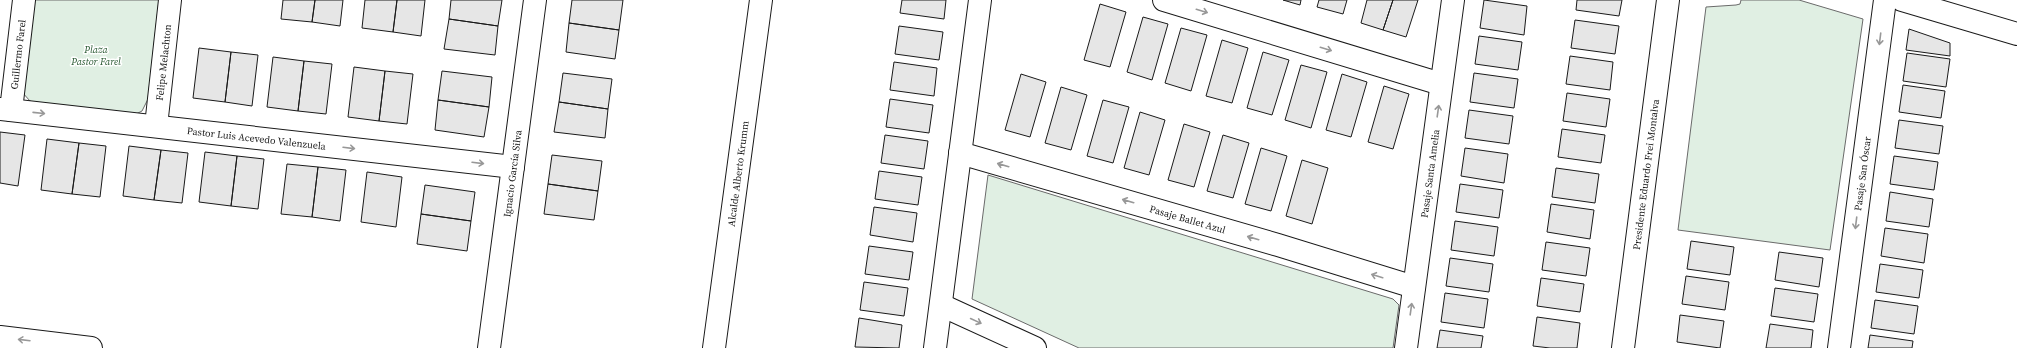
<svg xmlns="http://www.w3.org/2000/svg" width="2017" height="348" viewBox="0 0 2017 348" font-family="'Source Serif 4',serif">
<rect width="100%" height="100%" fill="#fff"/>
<path fill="#e0efe3" stroke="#6a6a6a" d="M30,0H159L148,99L142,111L134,115L39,104L30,101L22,92Z
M1741,0H1799L1863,19L1830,250L1678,230L1706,7L1736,5L1740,4Z
M988,175L1393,299L1399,305L1393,348H1079L972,299Z"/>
<path fill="#e6e6e6" stroke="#1a1a1a" d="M283,0H315L312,22L281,19Z
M315,0H343L340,26L312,22Z
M365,0H397L393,32L362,28Z
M397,0H425L421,36L393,32Z
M451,0H502L498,26L449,19Z
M572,0H623L619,30L569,23Z
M902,0H946L944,19L900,13Z
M1283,0H1301L1300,5Z
M1319,0H1347L1343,14L1317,7Z
M1367,0H1393L1383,30L1361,23Z
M1393,0H1418L1406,37L1383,30Z
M1484,0L1527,6L1524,35L1480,28Z
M1577,0H1622L1619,16L1576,10Z
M1100,4L1126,12L1110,67L1084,60Z
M1143,17L1168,24L1152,80L1127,72Z
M449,19L498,26L495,55L444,49Z
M1575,20L1619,26L1615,54L1571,48Z
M569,23L619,30L615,59L566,52Z
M899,26L943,32L939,60L895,54Z
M1181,28L1207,35L1191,91L1165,83Z
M1909,29L1950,43V56L1906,50Z
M1479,36L1522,42L1518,70L1475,64Z
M1222,40L1248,48L1232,103L1206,96Z
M199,48L231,52L225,102L193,98Z
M231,52L258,55L252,106L225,102Z
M1263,52L1289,60L1272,115L1247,108Z
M1907,53L1950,59L1946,87L1903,81Z
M1570,56L1613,62L1610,90L1566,84Z
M273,57L304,61L298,111L267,107Z
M304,61L332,64L326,114L298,111Z
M894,62L937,68L934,96L890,90Z
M1301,65L1327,72L1311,128L1285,120Z
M354,67L385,71L379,121L348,117Z
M385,71L413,74L407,124L379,121Z
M442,71L492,77L489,107L438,100Z
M563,73L612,79L608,109L559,102Z
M1474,73L1518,79L1514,108L1470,102Z
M1021,74L1046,82L1030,137L1005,130Z
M1342,74L1367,82L1351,137L1326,130Z
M1903,85L1945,91L1941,118L1899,112Z
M1384,86L1409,94L1393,149L1368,142Z
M1061,87L1087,95L1071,150L1045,143Z
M1567,93L1610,99L1606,127L1563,121Z
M890,99L933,105L929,133L886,127Z
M438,100L489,107L484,137L435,130Z
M1103,100L1129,107L1113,163L1087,156Z
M559,102L608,109L605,138L554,132Z
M1469,110L1513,116L1509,144L1465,138Z
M1140,112L1165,120L1149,175L1124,168Z
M1899,120L1943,126L1939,154L1895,148Z
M1184,124L1210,132L1194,187L1168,180Z
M1562,129L1605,135L1601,163L1558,157Z
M0,132L25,135L18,186L0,183Z
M885,135L928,141L924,169L881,163Z
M1223,135L1249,143L1233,198L1207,191Z
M47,139L79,143L72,194L41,190Z
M79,143L106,146L100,197L72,194Z
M129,146L161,150L154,200L123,196Z
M1261,148L1287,156L1271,211L1245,204Z
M1465,148L1508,154L1504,183L1461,176Z
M161,150L188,153L182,203L154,200Z
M205,152L237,156L231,206L199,202Z
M552,155L602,161L598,191L548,184Z
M237,156L264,159L258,209L231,206Z
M1894,156L1938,162L1934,190L1890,184Z
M1302,160L1328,168L1312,224L1286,216Z
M287,164L318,167L312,217L281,214Z
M318,167L346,170L340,221L312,217Z
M1556,168L1599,174L1595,203L1552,197Z
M879,171L922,177L918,205L875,199Z
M367,172L402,177L396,227L361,222Z
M548,184L598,191L594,220L544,214Z
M1460,184L1503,190L1499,218L1456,212Z
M425,185L475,192L471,221L421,214Z
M1890,192L1933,199L1929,227L1886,221Z
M1551,204L1594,210L1590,239L1547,232Z
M874,207L917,213L913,242L870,235Z
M421,214L471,221L467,251L417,244Z
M1455,221L1498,227L1494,256L1451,250Z
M1885,228L1928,234L1924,263L1881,256Z
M1691,241L1734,247L1730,275L1687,269Z
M1546,242L1590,248L1586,276L1542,270Z
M869,246L913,252L909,280L865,274Z
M1779,252L1823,258L1819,287L1775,280Z
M1450,258L1493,264L1489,292L1446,286Z
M1880,264L1923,270L1919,298L1876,292Z
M1686,276L1729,282L1725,310L1682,304Z
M1541,278L1584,284L1580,312L1537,306Z
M864,282L908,288L904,316L860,310Z
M1775,288L1818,294L1814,322L1771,316Z
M1445,293L1488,299L1484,328L1441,322Z
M1875,300L1918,306L1914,334L1871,328Z
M1680,315L1724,321L1720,348L1677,342Z
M1537,317L1580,323L1577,348H1550L1533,346Z
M859,318L902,325L899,348L855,347Z
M1770,324L1813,330L1811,348H1766Z
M1440,330L1483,336L1481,348H1437Z
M1870,335L1913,341L1912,348H1868Z"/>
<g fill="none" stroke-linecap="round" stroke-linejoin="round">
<g stroke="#1a1a1a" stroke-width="24">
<g id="street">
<path d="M1164,0L1441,84"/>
<path d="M1902,0L2017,34"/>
<path id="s1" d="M0,109L513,167"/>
<path id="s2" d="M11,110L24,0"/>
<path id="s3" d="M156,126L170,0"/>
<path id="s4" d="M960,153L1278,245L1414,287"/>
<path d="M941,305L1035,348"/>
<path id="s5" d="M489,348L535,0"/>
<path id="s6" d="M714,348L761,0"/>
<path d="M935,348L980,0"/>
<path id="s7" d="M1406,348L1453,0"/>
<path id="s8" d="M1623,348L1668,0"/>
<path id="s9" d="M1839,348L1885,0"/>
</g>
</g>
<g stroke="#1a1a1a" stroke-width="24">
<path id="secondary" d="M0,337L91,348"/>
</g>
<use href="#street" stroke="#fff" stroke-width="22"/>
<use href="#secondary" stroke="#fff" stroke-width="22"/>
</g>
<defs><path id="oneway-shaft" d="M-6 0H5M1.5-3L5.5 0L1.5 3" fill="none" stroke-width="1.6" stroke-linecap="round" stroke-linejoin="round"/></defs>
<g stroke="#989898">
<use href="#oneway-shaft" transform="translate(1202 11) rotate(17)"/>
<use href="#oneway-shaft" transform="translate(1880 39) rotate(97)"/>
<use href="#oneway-shaft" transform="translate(1326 49) rotate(17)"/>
<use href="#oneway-shaft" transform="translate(1438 111) rotate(-82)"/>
<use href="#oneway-shaft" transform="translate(39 113) rotate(6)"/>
<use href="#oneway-shaft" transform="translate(349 148) rotate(7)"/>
<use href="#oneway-shaft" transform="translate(478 163) rotate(7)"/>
<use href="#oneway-shaft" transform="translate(1003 165) rotate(-164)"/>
<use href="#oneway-shaft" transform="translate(1128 201) rotate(-164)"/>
<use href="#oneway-shaft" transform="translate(1856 223) rotate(97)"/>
<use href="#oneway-shaft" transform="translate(1253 238) rotate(-164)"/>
<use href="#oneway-shaft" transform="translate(1377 276) rotate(-163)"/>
<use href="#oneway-shaft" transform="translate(1411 309) rotate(-82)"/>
<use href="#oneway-shaft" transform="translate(976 321) rotate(25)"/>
<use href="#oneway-shaft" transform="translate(24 340) rotate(-173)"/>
</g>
<g text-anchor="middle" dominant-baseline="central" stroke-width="3" stroke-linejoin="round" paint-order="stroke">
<g font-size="10" font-style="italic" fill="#2b5a34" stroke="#fff">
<text x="96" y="49">Plaza<tspan x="96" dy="12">Pastor Farel</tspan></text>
</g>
<g font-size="10" fill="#1a1a1a" stroke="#fff">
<text stroke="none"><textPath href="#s2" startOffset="56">Guillermo Farel</textPath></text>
<text stroke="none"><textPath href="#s3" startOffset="64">Felipe Melachton</textPath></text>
<text stroke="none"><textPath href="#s1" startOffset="258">Pastor Luis Acevedo Valenzuela</textPath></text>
<text stroke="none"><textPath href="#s5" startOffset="176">Ignacio García Silva</textPath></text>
<text stroke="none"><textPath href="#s6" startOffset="176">Alcalde Alberto Krumm</textPath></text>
<text stroke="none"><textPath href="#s7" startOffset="176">Pasaje Santa Amelia</textPath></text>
<text stroke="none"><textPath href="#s8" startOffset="175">Presidente Eduardo Frei Montalva</textPath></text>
<text stroke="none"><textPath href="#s9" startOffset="176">Pasaje San Óscar</textPath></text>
<text stroke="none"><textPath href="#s4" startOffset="237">Pasaje Ballet Azul</textPath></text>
</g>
</g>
</svg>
